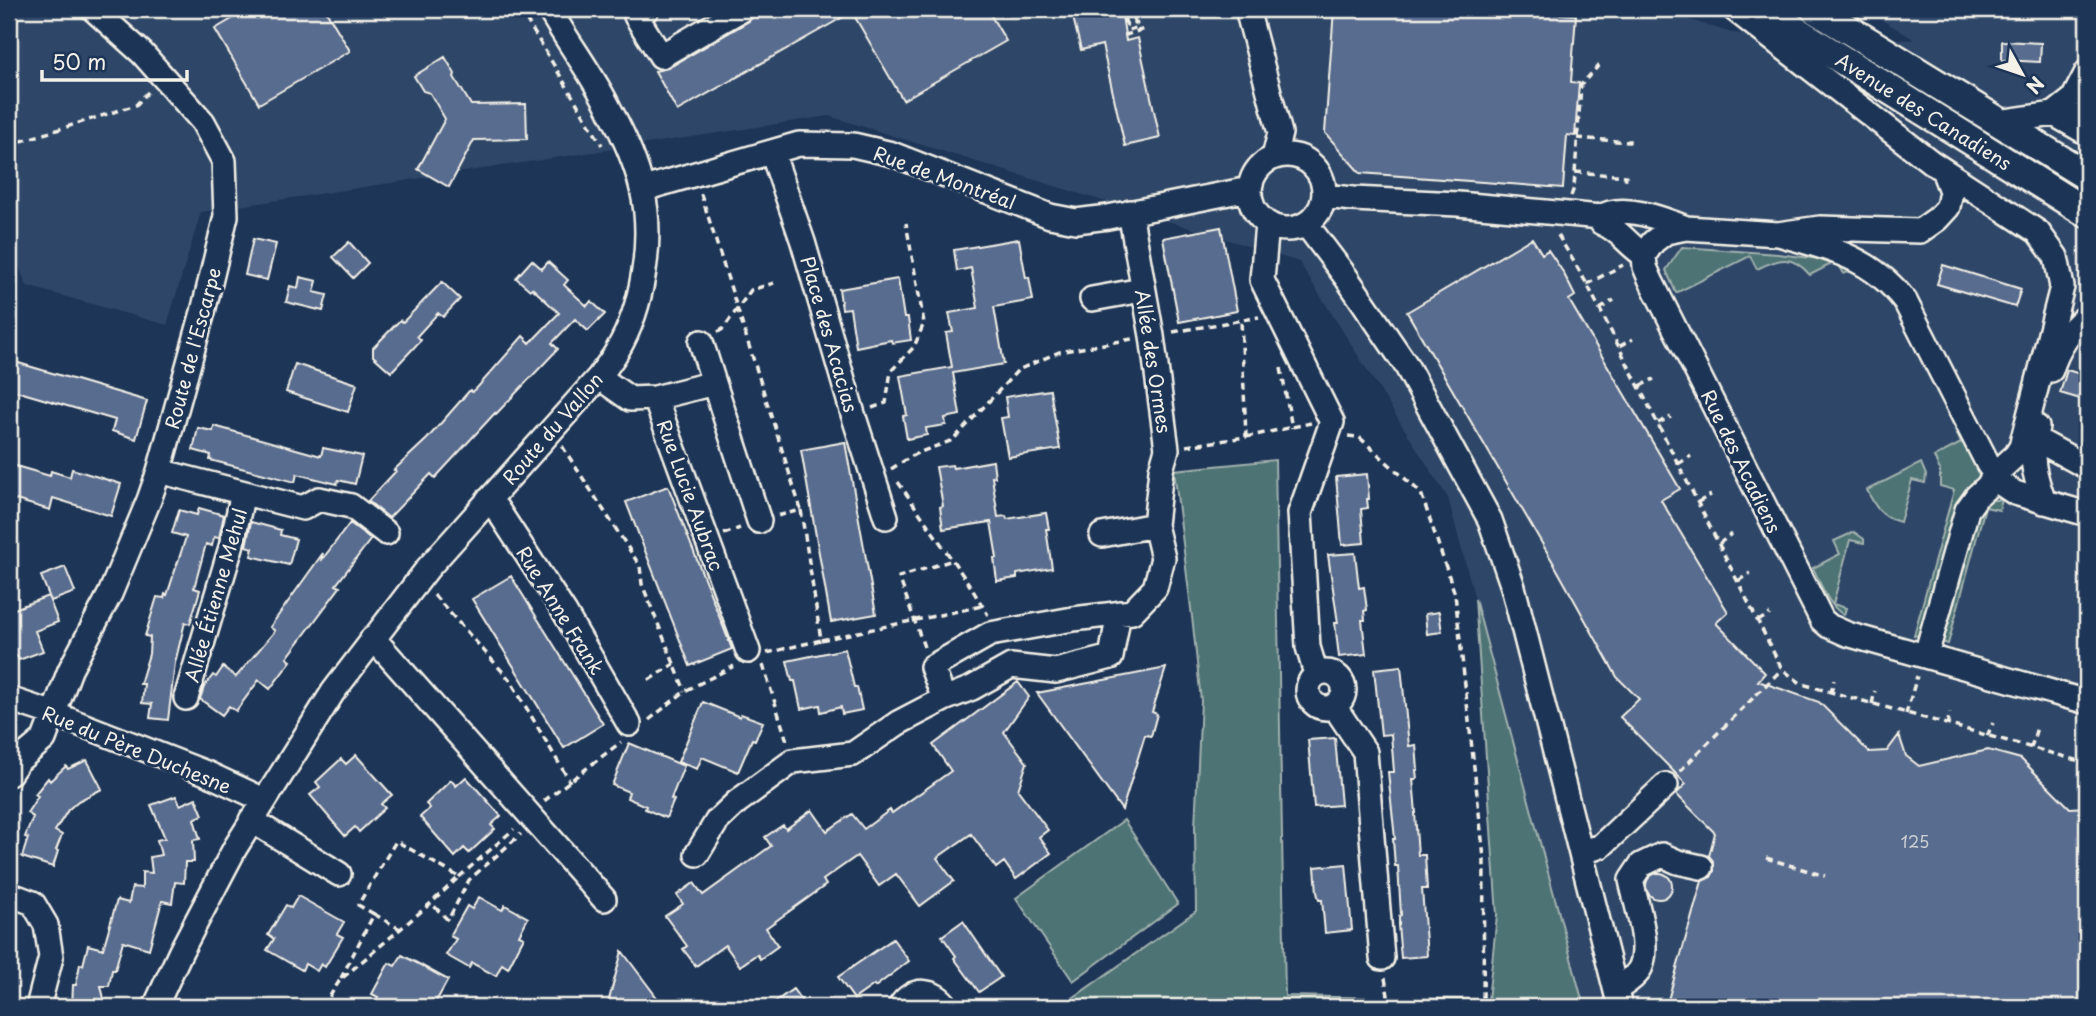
<svg xmlns="http://www.w3.org/2000/svg" width="2096" height="1016" viewBox="0 0 2096 1016" font-family="'Playpen Sans',sans-serif">
<rect width="100%" height="100%" fill="#1d3557"/>
<filter id="ink" filterUnits="userSpaceOnUse"><feTurbulence type="fractalNoise" baseFrequency=".0143" numOctaves="2"/><feDisplacementMap in="SourceGraphic" scale="14" xChannelSelector="R" yChannelSelector="G"/><feConvolveMatrix kernelMatrix="1 2 1 2 8 2 1 2 1" color-interpolation-filters="sRGB"/></filter>
<g filter="url(#ink)">
<path fill="#2f4668" d="M9,9H1654L1732,33L1915,40L1864,9H2087V1007H1584L1448,498L1299,262L829,116L201,212L167,325L27,286L9,242Z"/>
<path fill="#4e7375" stroke="#a1b2ae" stroke-width="2" d="M1682,247L1778,254L1827,260L1829,256L1851,267L1850,271L1844,274L1837,261L1810,275C1792,254 1779,258 1757,269L1750,256L1676,293L1666,270Z
M1959,428L1982,476L1968,490L1959,504L1922,637L1914,635L1954,490L1940,486V470L1934,457L1961,443L1955,430Z
M1275,460L1285,996L1488,1000L1497,915L1475,599L1584,1007H1065L1063,1005L1196,911L1195,827L1201,701L1193,625L1174,470Z
M1921,463L1926,475L1925,483L1912,480L1900,522C1881,517 1875,507 1867,490Z
M1995,500H2002L1999,510L1985,507L1948,644L1942,642L1977,510L1988,501Z
M1854,532L1864,539V543L1850,540L1833,604L1846,608L1844,615C1828,606 1821,584 1813,568L1840,554L1834,541Z
M1124,820L1178,904L1073,981L1016,898Z"/>
<path fill="#596c8f" stroke="#f4f1e8" stroke-width="2" d="M249,9H325L350,51L259,104L215,29Z
M766,9H987L1006,41L903,100L852,12L677,111L655,71L668,68L749,21L754,15Z
M1071,9H1121L1126,41L1138,38L1160,138L1125,146L1102,45L1081,50Z
M1334,9H1479L1576,15L1571,82L1579,83L1575,136L1567,135L1563,188L1360,173L1325,133Z
M2002,41L2041,43L2040,62L2002,60Z
M445,57L455,74L454,77L471,105L526,104L527,139L474,140L449,187L418,169L445,119L430,93L423,91L414,76Z
M1221,227L1237,311L1179,322L1163,238Z
M1532,238L1542,254L1548,250L1563,272L1575,296L1569,300L1680,489L1661,500L1728,612L1716,623L1765,673L1758,681L1819,702L1869,752L1887,751L1899,735L1906,756L1919,766L1988,750L2021,759L2070,808L2087,807V1007H1666L1702,881L1711,877L1714,871V862L1709,856L1715,833L1676,794L1686,784L1620,717L1639,699L1617,677L1554,564L1407,312Z
M253,239L276,244L267,280L245,275Z
M1019,239L1026,278L1029,277L1033,300L994,307L1004,364L953,373L960,415L945,418L946,425L926,428L927,435L907,439L903,416L907,415L900,376L952,367L946,333L953,332L949,313L978,308L971,268L957,271L954,250Z
M349,242L368,263L353,278L333,257Z
M532,260L542,269L548,262L568,280L564,285L587,306L591,301L605,314L588,331L575,319L552,343L558,349L496,414L495,413L435,478L431,474L389,518L368,501L396,471L394,470L427,439L470,390L472,392L476,389L523,336L530,343L559,313L532,288L530,290L516,278Z
M1943,265L2021,289L2015,307L1937,284Z
M300,277L317,281L314,292L327,295L323,311L286,302L290,286L298,288Z
M898,279L904,318H908L911,340L892,343L891,340L856,347L850,308L842,309L839,289Z
M442,282L460,299L443,317L438,313L417,336L421,340L391,372L373,356V348L400,320L403,322Z
M15,362L147,401L136,439L112,431L115,420L9,389Z
M295,364L357,384L348,412L286,392Z
M2067,370L2087,376V401L2060,393Z
M1050,390L1060,449L1008,457L1001,418L1008,417L1005,397Z
M214,426L321,456L323,448L362,456L355,484L338,480L337,484L297,474L295,482L210,460L211,455L193,450L198,428L213,431Z
M845,442L876,614L831,622L801,450Z
M993,461L995,477H992L998,517L1006,516L1007,519L1046,513L1049,529H1046L1052,568L1017,574V578L997,581L994,558H997L991,522L943,529L940,507L943,506L936,467L952,465L953,468Z
M9,464L50,476L51,471L70,477L72,469L121,484L111,516L53,498L50,510L9,498Z
M1367,474L1369,499H1367L1368,508L1361,509L1364,543L1342,545L1336,477Z
M668,486L732,649L690,666L626,502Z
M199,508L224,515L219,538L214,537L212,546L206,544L194,588L200,590L190,624L185,622L175,663L168,720L150,718L152,704L142,703L144,684H140L149,654L150,637L145,636L157,597L164,598L165,594L167,595L186,537L172,533L179,510L197,515Z
M251,522L281,530L280,535L296,539L289,565L251,556L253,548L246,546Z
M350,523L371,539L336,585L340,587L287,658L291,661L270,689L259,680L236,711L229,706L222,715L200,699L204,687L213,675L216,677L223,667L236,677L275,631L270,627L280,613L323,553L321,561Z
M1355,553L1359,588L1364,587L1367,610L1364,611L1365,620H1362L1366,654L1339,657L1335,623H1338L1328,555Z
M65,567L75,592L51,601L41,576Z
M511,576L603,724L564,748L472,599Z
M48,596L58,622L35,631L43,651L19,660L17,656L9,659V611Z
M1439,612L1442,632L1427,634L1425,614Z
M845,649L854,687H857L862,710L842,714L841,707L821,712L820,705L801,709L795,681H792L787,661Z
M1401,666L1409,746L1416,745L1418,770H1416L1417,779H1413L1416,813H1415L1418,855H1425L1427,889H1422L1427,956L1401,958L1398,925H1399V916L1401,915L1398,866H1395L1393,839H1395L1388,772H1394L1391,734L1381,735L1374,669Z
M1166,668L1152,712L1157,714L1151,736L1145,735L1122,810L1037,693Z
M1018,682L1029,697L1004,732L1027,763L1018,790L1048,830L1039,837L1051,853L1016,879L1004,862L996,868L971,834L937,858L954,881L920,906L896,874L879,886L857,856L823,880L826,885L766,928L778,946L760,959L757,954L740,966L725,945L696,966L683,949L687,946L665,916L683,904L677,895L694,883L703,895L771,846L765,837L783,825L786,829L812,810L827,831L852,814L864,829L890,810L892,813L951,771L933,745Z
M703,702L740,717L741,714L763,722L755,740L752,739L738,772L702,757L697,769L678,762Z
M1335,738L1341,805L1314,807L1308,740Z
M629,743L684,766L671,799L674,800L666,818L645,809L646,806L627,798L629,792L612,785Z
M356,755L392,795L381,804L385,808L359,832L355,827L345,836L310,795L320,787L316,782L341,759L346,764Z
M87,760L102,789L78,801L68,810L55,831L62,835L56,850L58,851L53,867L22,857L28,838L25,837L33,817L27,813L38,796L35,794L48,778L50,781L66,766L68,769Z
M466,777L501,816L491,825L495,829L469,853L464,848L455,857L420,817L430,808L426,804L451,780L456,786Z
M176,796L180,805L196,798L203,815L194,819L200,839L193,840L194,862H185L184,883L175,882L172,903L162,901L149,949L123,941L115,970H112L109,986H101L106,1007H72L73,985H76L80,964L83,965L88,945L103,949L117,900L129,903L132,887L142,888V872L152,873L150,857L161,855L157,840L165,838L151,805Z
M1346,864L1352,930L1325,933L1322,900H1319L1317,892L1315,867Z
M1646 886a13 13 0 1 1 26 0a13 13 0 1 1-26 0Z
M298,896L344,922L337,934L343,937L325,967L321,964L317,971L305,964L302,970L267,950L274,939L268,935L286,905L291,908Z
M479,897L502,910L505,905L528,918L519,935L524,937L508,968L502,964L496,976L472,963L469,968L446,955L456,939L450,936L467,906L472,909Z
M963,921L1001,977L979,992L954,958L956,956L942,936Z
M893,939L909,961L875,987L874,985L854,999L838,977Z
M622,951L664,1007H607Z
M402,955L448,980L433,1007H372L378,997L372,994L385,970L389,963L395,966Z
M793,989L806,1007H768Z"/>
<g fill="none" stroke-linecap="round" stroke-linejoin="round">
<g stroke="#f4f1e8" stroke-width="28">
<path id="minor" d="M647,9L636,16L661,56L742,9
M1247,9L1280,133L1274,157
M1734,9L1931,162L2038,232L2056,257L2062,287L2021,447L2016,455L1994,475L1988,486L1977,496L1967,510L1926,655
M2073,99L2087,72
M2054,114L2073,99L2087,107
M1999,122L2054,114L2087,133
M772,152L803,242L853,414L886,517
M1250 192a37 37 0 1 1 74 0a37 37 0 1 1-74 0Z
M643,191L654,186L799,144L853,145L892,154L1050,216L1076,221L1108,217L1249,189
M1324,196L1353,199L1458,204L1601,217C1622,203 1664,219 1686,228
M1601,217L1602,223C1620,230 1628,245 1644,255
M1267,224L1262,280L1332,422L1300,513L1308,647L1316,674
M1306,224L1346,277L1406,365L1490,520L1513,587L1620,1007
M1778,234C1829,248 1871,257 1905,301L1988,464L2003,485L2015,493L2087,514
M1644,255L1645,267L1651,281L1822,620L1829,626L1847,634L2087,702
M1644,255L1653,242L1666,232L1686,228L1778,234L1820,228L1920,231L1937,219L1948,207L1951,191L1943,170
M1092,299L1142,290
M2051,370C2057,350 2070,329 2087,316
M599,377L630,399L655,398L748,651
M714,383L759,521
M655,398L714,383L701,342
M2037,427C2029,457 2034,474 2044,502
M2023,438L2041,442L2087,467
M159,471L303,508L319,499L351,506L386,533
M487,501L497,509L565,613L629,724
M1102,535L1155,525
M372,639L381,647L604,899
M1308 690a18 18 0 1 1 36 0a18 18 0 1 1-36 0Z
M186,698L231,547L243,493
M9,699L54,714L206,773L264,800
M944,699L972,688L1011,666L1056,671L1111,657L1119,613
M1334,706L1365,752L1382,958
M9,774L18,761L44,739L70,670L110,594L149,500L159,471L203,312L226,216L224,161L203,122L142,53L93,9
M251,820L339,874
M1581,853L1601,846L1666,785
M697,854L717,821L737,802L793,761L853,754L898,723L944,699L932,667L990,634L1073,619L1132,612L1155,588L1163,558L1155,525L1161,470L1167,449L1152,336L1130,212
M9,894L33,903L46,925L51,957L38,1007
M1617,989C1624,984 1633,979 1638,972C1653,950 1636,905 1631,880L1641,865L1662,855L1678,862L1701,867
M155,1007L181,951L235,848L333,692L428,568L599,377C605,368 612,360 617,351C643,308 654,238 642,189C636,162 623,134 610,110C593,75 568,43 549,9
M900,1007C911,987 935,988 947,1007"/>
</g>
<g stroke="#f4f1e8" stroke-width="33">
<path id="major" d="M1761,9L2087,213
M1815,9L2087,176"/>
</g>
<path stroke="#f4f1e8" stroke-width="3.5" stroke-dasharray="7 5" stroke-linecap="butt" d="M520,9L602,145
M1132,14L1143,9
M1123,18L1135,15V18L1125,21L1127,25L1136,22L1138,27L1126,31V35L1147,28
M1577,138L1629,142V135
M9,145L136,105L150,90
M1575,172L1626,176L1625,183
M701,194L801,510L777,516
M1571,196L1574,188L1581,85L1599,65
M1558,235L1587,284L1782,669L1802,684L2087,763
M1587,284L1623,265
M1600,309L1614,300
M718,332L723,329L751,290L774,283
M1173,332L1259,317
M1620,346L1633,339
M1281,368L1292,428
M1640,386L1654,379
M872,408L886,403L891,371L914,347L924,323L906,223
M1658,423L1671,417
M1348,436L1359,437L1421,493L1455,594L1484,858L1483,1007
M1246,437L1311,423
M562,446L640,566L642,584L685,691
M1186,446L1246,437L1241,320
M1678,464L1691,456
M891,469L915,454L953,440L1018,370L1059,352L1132,339
M898,482L969,584L988,615
M1698,502L1711,495
M724,534L740,528
M1719,544L1731,534
M1738,581L1750,573
M434,595L510,680L570,782
M1758,621L1770,614
M821,640L982,606
M924,647L899,577L953,560
M767,653L821,640L801,510
M763,665L787,741
M649,680L674,664
M1831,693L1834,680
M1872,704L1875,691
M1906,714L1917,676
M649,720L685,691L734,666
M1947,725L1950,713
M1987,736L1993,723
M2031,748L2037,727
M1680,771L1782,669
M544,801L621,742
M1766,858L1825,876
M459,877L514,829
M374,914L358,905L396,841L459,877L431,903
M341,978L374,914L400,929
M1385,978L1390,1007
M323,1007L340,980L431,903L448,920L469,880L521,834"/>
<use href="#minor" stroke="#1d3557" stroke-width="23"/>
<use href="#major" stroke="#1d3557" stroke-width="28"/>
</g>
</g>
<g text-anchor="middle" dominant-baseline="central" stroke-width="6" stroke-linejoin="round" paint-order="stroke">
<g font-size="16" fill="#cdd0d2">
<text x="1915" y="841">125</text>
</g>
<g font-size="19" fill="#f4f1e8" stroke="#1d3557">
<text transform="translate(1924 111) rotate(32)">Avenue des Canadiens</text>
<text transform="translate(945 177) rotate(20)">Rue de Montréal</text>
<text transform="translate(830 334) rotate(74)">Place des Acacias</text>
<text transform="translate(192 348) rotate(-75)">Route de l'Escarpe</text>
<text transform="translate(1154 361) rotate(81)">Allée des Ormes</text>
<text transform="translate(552 428) rotate(-49)">Route du Vallon</text>
<text transform="translate(1742 461) rotate(64)">Rue des Acadiens</text>
<text transform="translate(691 495) rotate(70)">Rue Lucie Aubrac</text>
<text transform="translate(215 595) rotate(-74)">Allée Étienne Mehul</text>
<text transform="translate(561 610) rotate(58)">Rue Anne Frank</text>
<text transform="translate(137 749) rotate(22)">Rue du Père Duchesne</text>
</g>
</g>
<rect width="2096" height="1016" fill="none" stroke="#1d3557" stroke-width="35"/>
<rect x="18" y="18" width="2061" height="981" fill="none" stroke="#f4f1e8" stroke-width="2.5" filter="url(#ink)"/>
<g transform="translate(2022 74) rotate(130)" stroke="#1d3557" stroke-width="5" paint-order="stroke">
<path d="M0-5L12 26L0 18L-12 26Z" fill="#f4f1e8"/>
<text y="-10" font-size="19" font-weight="bold" text-anchor="middle" fill="#f4f1e8">N</text>
</g>
<path d="M42 70v10h145v-10" fill="none" stroke="#f4f1e8" stroke-width="3.5"/>
<text x="52" y="70" font-size="21" fill="#f4f1e8" stroke="#1d3557" stroke-width="5" paint-order="stroke">50 m</text>
</svg>
